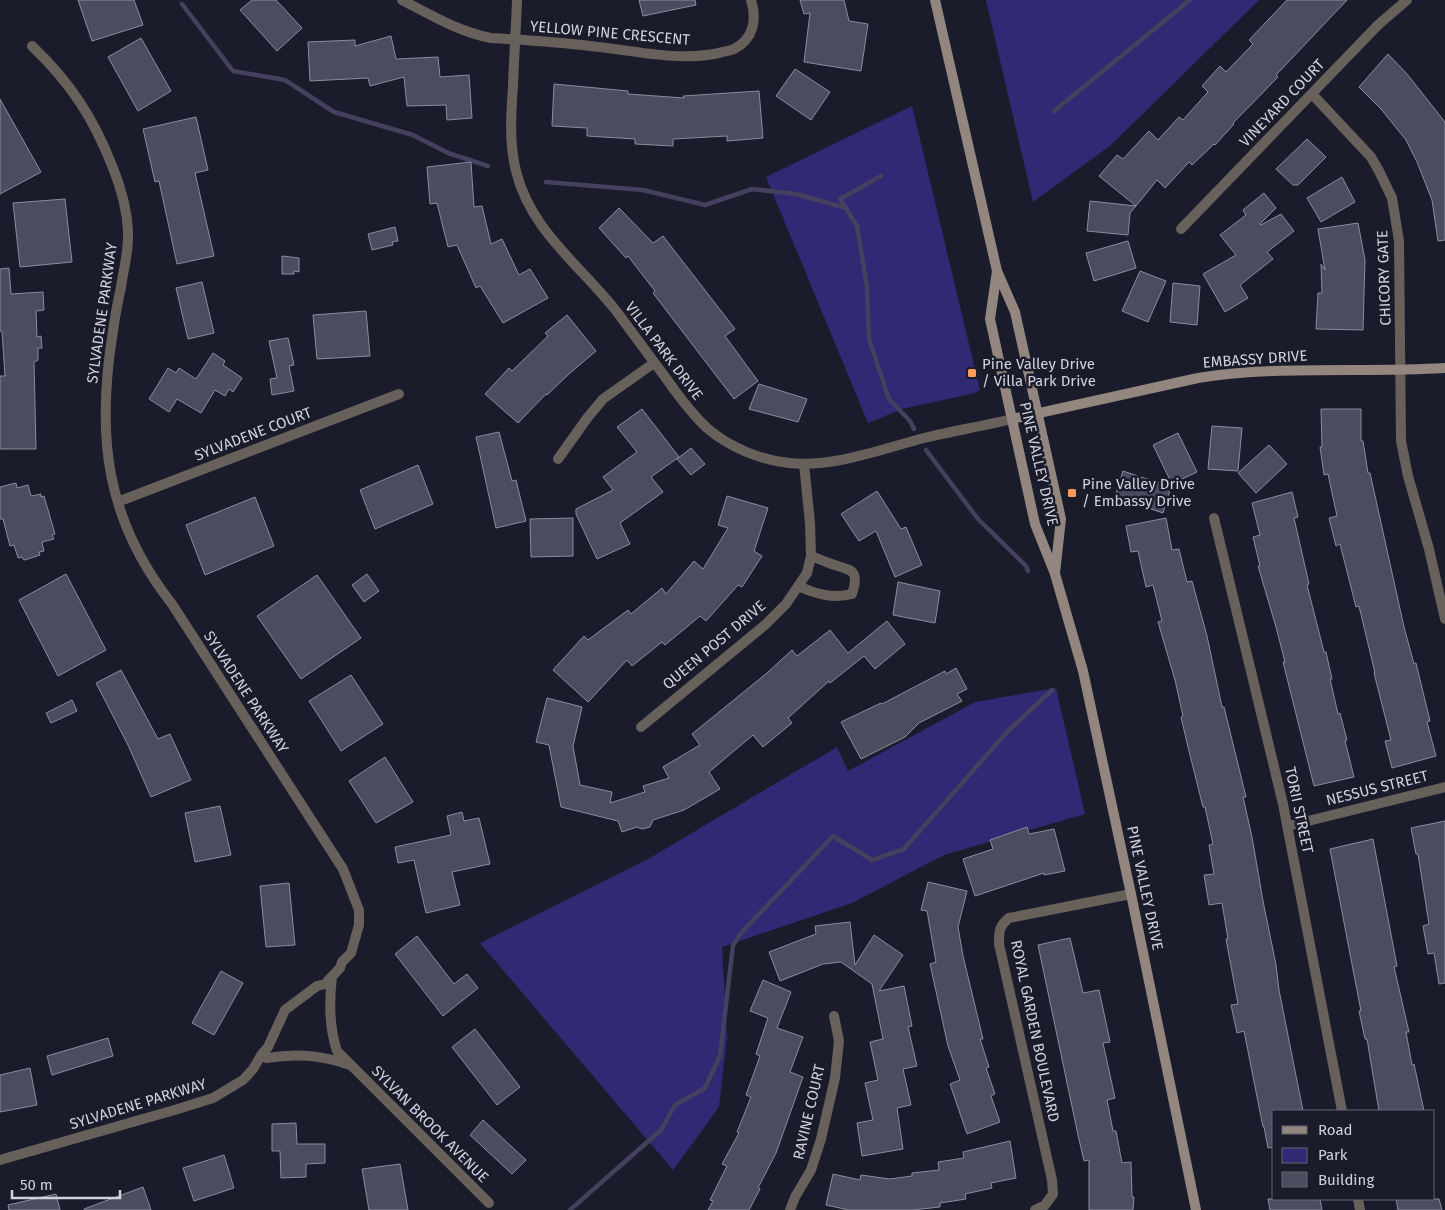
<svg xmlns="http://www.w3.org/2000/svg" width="1445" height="1210" viewBox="0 0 1445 1210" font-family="'Fira Sans',sans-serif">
<rect width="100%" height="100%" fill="#1b1c2b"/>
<path fill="#312974" d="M986,0H1259L1111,145L1033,202Z
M912,106L980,390L975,393L902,409L868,423L766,177Z
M1056,688L1085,814L944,855L852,903L722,947L727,1036L719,1107L673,1170L480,943L650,858L837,747L848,771L975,702Z"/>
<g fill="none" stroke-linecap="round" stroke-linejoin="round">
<path stroke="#44405e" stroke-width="4.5" d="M182,4L233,71L285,80L334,112L413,135L448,153L488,166
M1054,111L1190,0
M881,176L840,199L857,226L867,287L869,339L889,399L910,421L914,429
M546,182L643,190L705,205L752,189L796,194L846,208
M926,450L978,519L1026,566L1028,571
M570,1210L661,1130L675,1105L705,1088L720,1056L733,945L742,932L833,836L872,860L904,849L1006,733L1052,690"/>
</g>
<path fill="#4b4c5e" stroke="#8a8c9f" d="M78,0H134L143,25L92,41Z
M252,0H276L302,28L277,51L240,10Z
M639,0H695L696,5L643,16Z
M800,0H844L849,21L868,24L861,71L804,62L810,13L804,14Z
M1287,0H1347L1276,75L1278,77L1233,123L1234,124L1215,145L1214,144L1192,165L1189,162L1165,188L1157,180L1136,206L1099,176L1117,155L1123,159L1149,131L1158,140L1179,117L1183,120L1208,92L1202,86L1220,66L1226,72L1253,44L1249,40Z
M391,36L396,59L438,57L440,77L469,75L472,118L447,120L446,105L407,106L404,77L370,86L368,78L310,81L308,42L355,40V46Z
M141,38L171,91L138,111L108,57Z
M1388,54L1407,74L1445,122V240L1438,241L1432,200L1417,162L1406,140L1381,109L1359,87Z
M795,69L830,92L811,120L776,96Z
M554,84L628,91V94L684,98L683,96L759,91L763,138L727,141V136L673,139V146L635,144V139L587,136V128L552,126Z
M0,99L41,172L0,194Z
M196,117L208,170L195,173L214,256L177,264L159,181L155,182L143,129Z
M1307,139L1326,157L1298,185H1293L1276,169Z
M471,162L474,207L482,206L491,244L502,239L519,275L530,269L548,298L503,323L480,286L476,288L457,245L448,247L437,203L430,204L427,167Z
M1342,177L1355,202L1321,222L1307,198Z
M1264,193L1276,208L1260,224L1261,225L1281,214L1294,231L1267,252L1273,259L1240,285L1248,298L1225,312L1203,274L1236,255L1220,235L1246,215L1243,210Z
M65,199L72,262L20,267L13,203Z
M1090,201L1136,206L1130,213L1128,235L1087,231Z
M619,208L653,243L663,236L735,329L725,336L758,381L734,399L653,293L655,291L628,256L626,258L599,228Z
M1358,223L1365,260L1363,330L1316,329L1318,293H1322L1321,264L1325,270L1318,229Z
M395,227L398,241L392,242L393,245L372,250L368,234Z
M1128,241L1136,268L1094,281L1086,253Z
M282,256L299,258V272L294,271V274H282Z
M9,268L11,294L43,292L44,310L36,311L37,337L41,336L42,348H38V360L34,362L36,449H0V376H5L2,331H0V269Z
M1140,271L1166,281L1148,322L1122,311Z
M202,282L214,333L188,339L176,288Z
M1173,283L1200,286L1197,325L1170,322Z
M366,311L370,356L317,359L313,315Z
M567,315L596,351L570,373L547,395L546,394L518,423L485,394L509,368L512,371L548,336L545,333Z
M288,338L294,365L289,366L294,391L272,395L270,379L277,378L269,341Z
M213,353L225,361L223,365L242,378L233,392L229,389L225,396L215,390L201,413L177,399L169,412L149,399L168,368L176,373L179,368L196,379Z
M759,384L807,399L798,422L749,409Z
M642,409L679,457L651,477L663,492L620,523L630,544L597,559L576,514V509L613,490L603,477L637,452L617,427Z
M1321,409H1361V441H1363L1368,473H1370L1404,627L1414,664L1416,663L1430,721L1427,722L1436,756L1392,768L1385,741L1391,740L1374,673H1375L1359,606L1356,607L1340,544L1336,546L1329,518L1337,516L1328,474L1324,475L1320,447H1322Z
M1212,426L1242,428L1238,471L1208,469Z
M499,432L512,481L516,480L526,521L496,528L476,437Z
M1178,433L1197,472L1172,484L1153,445Z
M1269,445L1287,464L1256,493L1238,473Z
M691,448L705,464L691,475L677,459Z
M418,465L433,504L375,529L360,490Z
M1123,471L1171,487L1163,513L1115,497Z
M16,483L17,488L28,485L31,496L41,494V497L44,496L55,534L52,535L54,539L42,542L44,551L39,552L40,555L25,560L23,559L22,557L18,558L14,545L10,546L3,519H0V487Z
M877,491L901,529L906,527L922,565L895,577L876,531L859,541L841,514Z
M1292,492L1298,517L1294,518L1309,584L1307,585L1324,652H1326L1332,679H1330L1338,714L1340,713L1347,740L1345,741L1354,777L1314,786L1283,662H1285L1276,627L1258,566H1260L1253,537L1260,535L1252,503Z
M727,496L768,508L754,551L762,556L742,587L738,585L706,621L700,616L665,645L662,642L632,666L627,660L588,702L553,670L584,636L588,640L628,610L631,614L662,588L666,594L694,561L703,569L728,528L718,525Z
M255,497L274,546L205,575L186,525Z
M573,518V556L531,557L530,519Z
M1166,518L1172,550L1179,549L1187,582L1192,581L1207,636L1222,707H1224L1246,797H1243L1252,837L1263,901L1276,965L1279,990L1303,1111H1274V1147L1268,1148L1264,1127H1263L1244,1031L1237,1033L1231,1005L1238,1004L1226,939H1228L1222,903L1209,905L1204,875L1214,874L1209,845L1213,844L1205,807H1203L1188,747L1181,717L1183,716L1175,680L1158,622L1162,621L1153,585L1146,587L1138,551L1131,552L1126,526Z
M66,574L106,650L58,676L19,600Z
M367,574L379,591L364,602L352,585Z
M317,575L361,638L301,679L257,616Z
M898,582L940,591L935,623L893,615Z
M887,621L905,644L875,669L864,656L830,683L829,681L788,718L792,723L763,747L753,735L709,772L720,789L684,810L653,820L650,827L642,829L637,827L622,832L618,821L561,807L549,745L536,742L547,698L582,707L573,746L580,785L612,792L610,803L645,792L643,786L669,778L663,767L700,745L692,734L767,673L792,650L797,656L830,630L848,653Z
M956,668L967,689L957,694L962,701L919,723L905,737L861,759L841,722L881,703L882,704L945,671L946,674Z
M121,670L158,739L170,734L191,780L151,797L128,745L96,683Z
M351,675L383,724L341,751L309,701Z
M72,700L77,711L51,723L46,713Z
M385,757L413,802L376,823L349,781Z
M220,806L231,855L195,862L185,813Z
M462,812L464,821L479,818L490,864L452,872L460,905L426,913L414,860L398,863L395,847L451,835L447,816Z
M1445,821V983L1439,984L1434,953L1428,954L1423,926L1429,924L1418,854H1416L1411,828Z
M1027,827L1029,834L1054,829L1065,871L1044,875V873L975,896L963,859L993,849L990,840Z
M1373,839L1397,966L1394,967L1409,1032H1406L1412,1065L1414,1064L1424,1111H1379L1367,1039H1365L1359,1011H1361L1355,980L1330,849Z
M928,882L967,891L958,927L963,956L983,1039H980L989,1067L986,1068L995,1094L991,1096L1000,1122L967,1134L950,1084L960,1080L948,1046L930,964L936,962L927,911L921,910Z
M289,883L295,945L266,947L260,886Z
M850,922L855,965L874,935L903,955L879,991L904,986L912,1026L908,1027L917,1066L903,1069L911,1105L897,1108L903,1149L862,1156L857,1123L873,1120L865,1083L878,1080L870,1042L883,1039L872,984L841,962L823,964L780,981L769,952L816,934L815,926Z
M417,936L454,984L467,974L478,988L443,1016L395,954Z
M1070,938L1083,993L1099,990L1105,1018L1110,1042L1103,1043L1115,1098L1107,1100L1113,1131H1116L1122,1163L1131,1162L1132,1197H1134L1133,1210H1089V1160L1084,1161L1078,1135L1038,945Z
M221,971L243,983L214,1035L192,1023Z
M763,980L791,992L777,1028L803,1037L790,1072L803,1077L776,1153L758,1188L760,1189L749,1210H708L713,1201L710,1200L727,1166L722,1164L739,1133L737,1132L751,1097L746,1095L760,1056L756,1054L768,1018L750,1011Z
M475,1029L520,1087L497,1105L452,1047Z
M108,1038L113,1056L52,1075L47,1056Z
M30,1068L37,1105L0,1112V1075Z
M483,1120L526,1160L512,1174L470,1135Z
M296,1123L297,1144H325V1163L306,1164V1177L281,1178L280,1151H272V1124Z
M1010,1141L1016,1178L991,1183L992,1188L965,1194L966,1199L940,1203V1207L912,1210H849L826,1205L833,1174L860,1180L861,1175L890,1179L912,1176V1173L939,1170L938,1162L964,1158L963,1152Z
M224,1155L234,1188L194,1201L183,1168Z
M400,1164L408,1210H369L362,1169Z
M143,1187L151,1210H84V1209Z
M56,1194L60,1210H9L8,1205Z
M1268,1199H1320L1322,1210H1270Z
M1396,1199H1439L1442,1210H1398Z"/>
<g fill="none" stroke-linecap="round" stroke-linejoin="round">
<path stroke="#68605b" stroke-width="10" d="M402,0C431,15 459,32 491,38C524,40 557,42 590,46C632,50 677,62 719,53C724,51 730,51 734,49C754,39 757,19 751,0
M517,0C516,29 514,57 513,86C511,114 509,143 516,171C530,230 581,266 617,312C634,335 651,358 668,381C680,398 692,414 707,428C729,447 760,460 789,463C832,468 882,449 924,438C953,431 983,426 1012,419
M1312,94L1371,157L1379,171L1392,198L1399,241L1401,441L1408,476L1429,549L1445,619
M1181,229L1378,25L1407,0
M558,459L588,417L603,399L654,363
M118,503L120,501L399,394
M1214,518L1283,804L1342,1111
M798,586C816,594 833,599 852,594C861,567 849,571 829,563C823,561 817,558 811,556
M641,727L766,624L786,604L807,573L811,556L810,523L804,464
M1288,826L1445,787
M332,977C329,1002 329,1027 337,1051L489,1203
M262,1054L266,1058C296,1053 321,1055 350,1065
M0,1160L178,1109L213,1098L243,1080L253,1069L262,1054L268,1047L285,1010L317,986L325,984L340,968L342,962L351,953L359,925V910L343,869L172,604C105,519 96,435 113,331C115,316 118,301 121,287C124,265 129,253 128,231C127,209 121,188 113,168C94,119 71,83 32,46
M1358,1199L1360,1210
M790,1210L795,1197L811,1170L821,1139L835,1078L839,1041L834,1016
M1035,1210L1045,1205L1053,1194L1052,1180L999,944C999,931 999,926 1009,918L1131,894"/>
<path stroke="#93867e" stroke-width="10" d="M935,0L997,271L1015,312L1061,519L1055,573
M997,271L990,319L1035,524L1055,574L1083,671L1131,894L1196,1210
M1012,419L1198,378C1280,365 1362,373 1445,368"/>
</g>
<g fill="#ff9b5a" stroke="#1b1c2b" stroke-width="2">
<rect x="967" y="368" width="10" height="10" rx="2.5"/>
<rect x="1067" y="488" width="10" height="10" rx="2.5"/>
</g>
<g text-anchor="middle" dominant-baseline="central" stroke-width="5" stroke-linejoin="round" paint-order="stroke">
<g font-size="15" fill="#d1d2dd" stroke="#1b1c2b">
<text transform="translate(610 33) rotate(5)">YELLOW PINE CRESCENT</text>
<text transform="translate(1282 103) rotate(-46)">VINEYARD COURT</text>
<text transform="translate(1384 278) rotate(-92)">CHICORY GATE</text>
<text transform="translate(102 313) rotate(-82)">SYLVADENE PARKWAY</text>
<text transform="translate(664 351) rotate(53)">VILLA PARK DRIVE</text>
<text transform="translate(1255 359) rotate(-4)">EMBASSY DRIVE</text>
<text transform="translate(253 434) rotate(-21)">SYLVADENE COURT</text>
<text transform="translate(1039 464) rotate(77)">PINE VALLEY DRIVE</text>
<text transform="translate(714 645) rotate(-40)">QUEEN POST DRIVE</text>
<text transform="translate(246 692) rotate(57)">SYLVADENE PARKWAY</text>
<text transform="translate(1377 788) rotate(-14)">NESSUS STREET</text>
<text transform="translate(1299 810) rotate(78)">TORII STREET</text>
<text transform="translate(1145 888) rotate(78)">PINE VALLEY DRIVE</text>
<text transform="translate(1035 1031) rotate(78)">ROYAL GARDEN BOULEVARD</text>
<text transform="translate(138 1104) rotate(-17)">SYLVADENE PARKWAY</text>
<text transform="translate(809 1112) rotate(-77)">RAVINE COURT</text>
<text transform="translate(430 1124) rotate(45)">SYLVAN BROOK AVENUE</text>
</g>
<g font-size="15" fill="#d1d2dd" stroke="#1b1c2b" text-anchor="start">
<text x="982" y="364">Pine Valley Drive<tspan x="982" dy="17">/ Villa Park Drive</tspan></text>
<text x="1082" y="484">Pine Valley Drive<tspan x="1082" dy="17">/ Embassy Drive</tspan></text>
</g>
</g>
<rect x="1272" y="1110" width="162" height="90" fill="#1b1c2b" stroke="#646572"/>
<rect x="1282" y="1126" width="25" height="8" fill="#93867e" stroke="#646572"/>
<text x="1318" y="1135" font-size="15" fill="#d1d2dd">Road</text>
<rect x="1282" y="1148" width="25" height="15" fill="#312974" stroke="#646572"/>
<text x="1318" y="1160" font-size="15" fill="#d1d2dd">Park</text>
<rect x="1282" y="1172" width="25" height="15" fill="#4b4c5e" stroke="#646572"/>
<text x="1318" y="1185" font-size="15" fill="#d1d2dd">Building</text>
<path d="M12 1190v8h108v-8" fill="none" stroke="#d1d2dd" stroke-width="2.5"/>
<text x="20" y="1190" font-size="15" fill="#d1d2dd" stroke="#1b1c2b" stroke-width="4" paint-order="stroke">50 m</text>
</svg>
